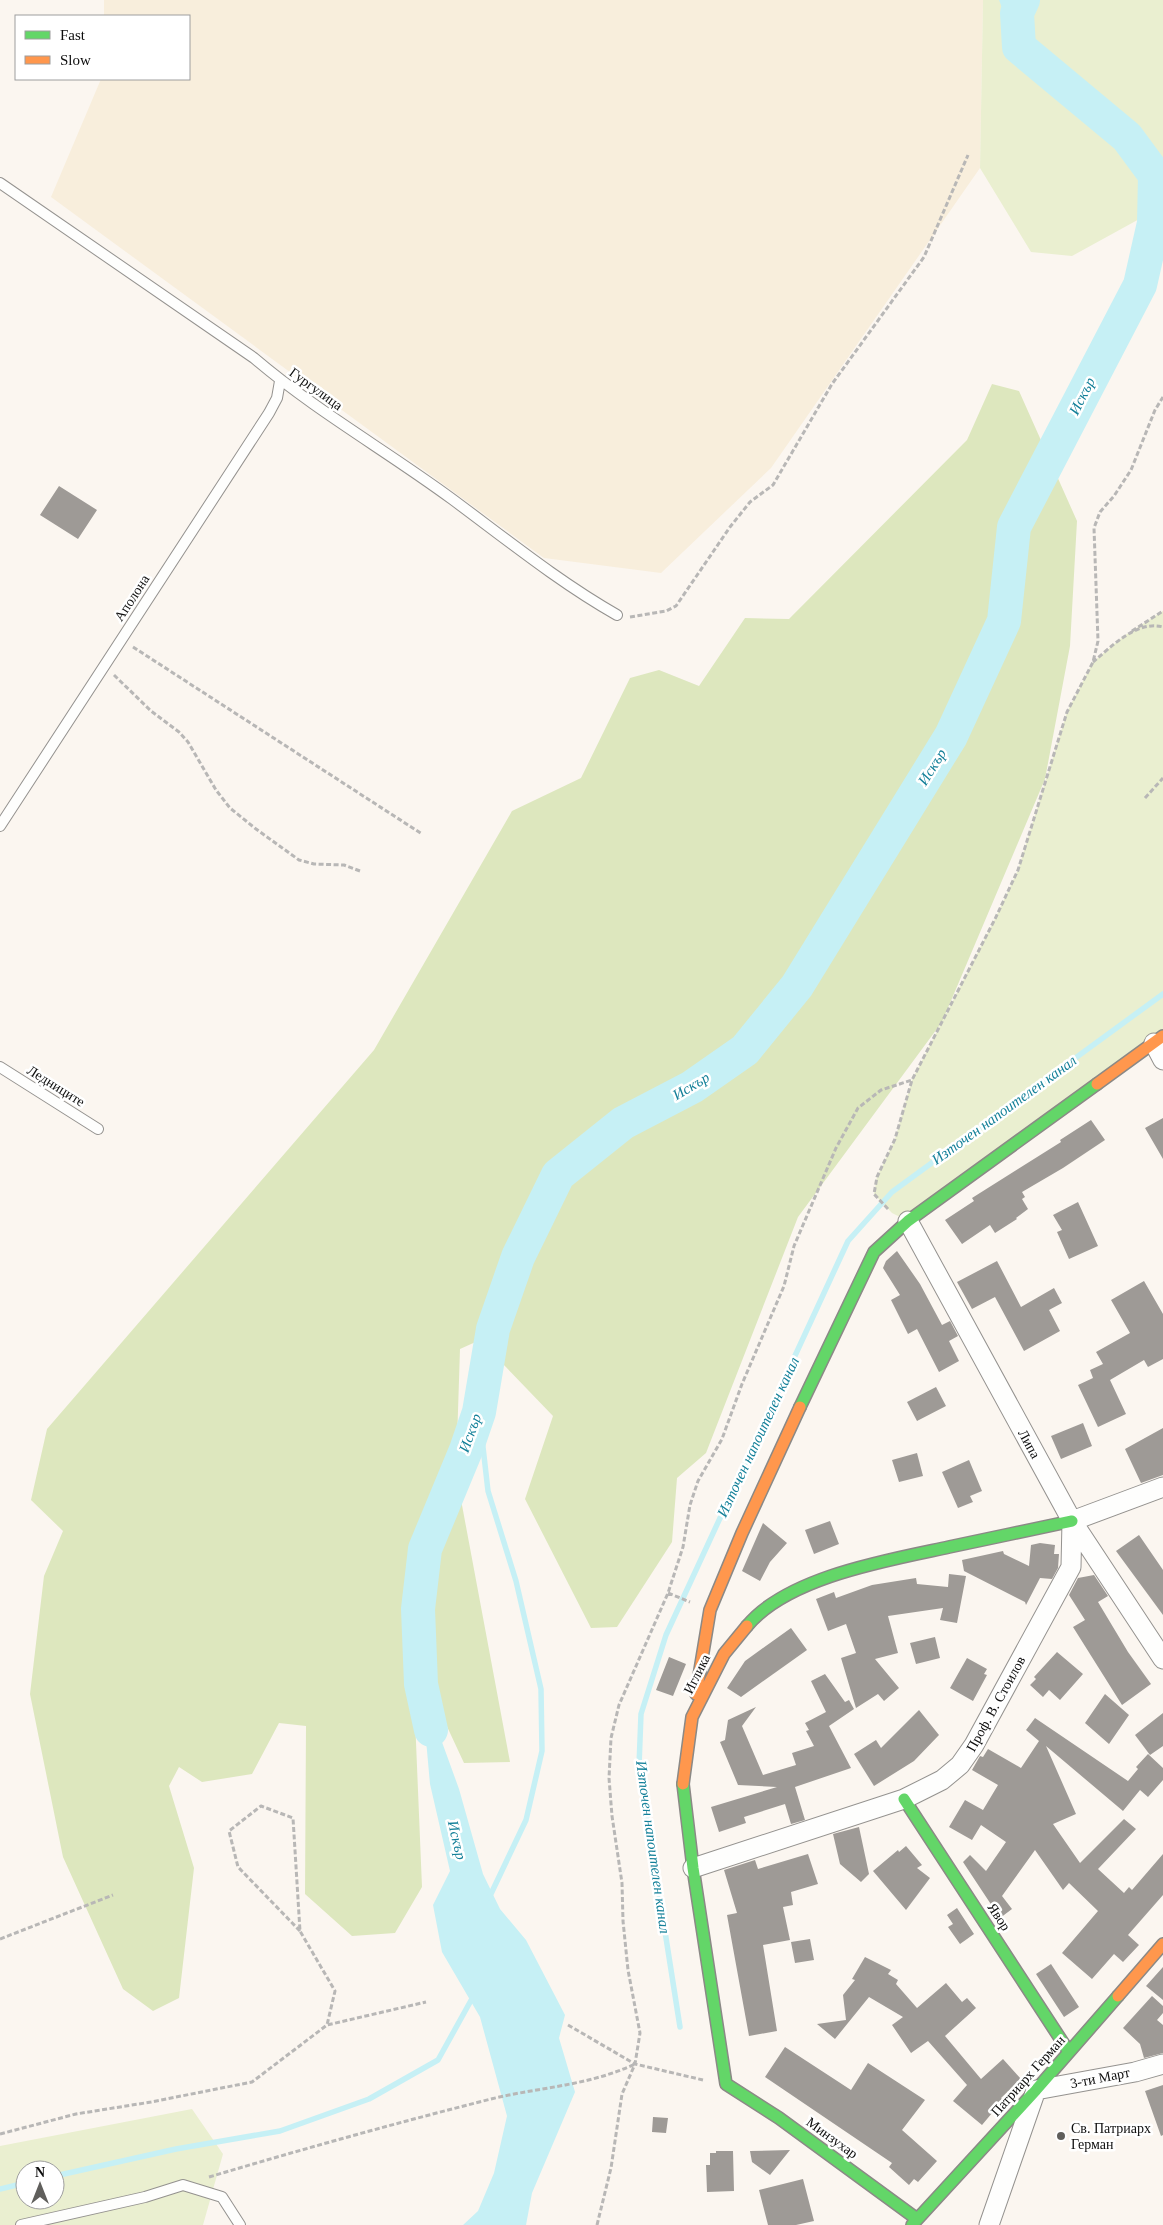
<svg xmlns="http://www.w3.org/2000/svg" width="1163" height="2225" viewBox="0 0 1163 2225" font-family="'Times New Roman',serif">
<rect width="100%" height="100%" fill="#fbf6f0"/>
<path fill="#f8eedc" d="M104,0H983L980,168L771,468L661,573L544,558L51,197L101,79H189V16H104Z"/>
<path fill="#eaefd0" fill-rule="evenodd" d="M983,0H1163V206L1072,256L1031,252L980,168Z
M1163,611V1060L1154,1043L908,1221L892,1213L874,1194L877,1177L895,1139L912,1080L995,919L1018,870L1067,712L1093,662L1124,636Z
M192,2109L223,2154L203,2225H0V2146ZM25,2170H55V2200H25Z"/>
<path fill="#dde7be" d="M992,384L1019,391L1077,521L1070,646L1045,779L942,1022L798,1217L706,1453L677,1478L672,1542L617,1627L591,1628L525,1499L553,1416L480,1340L460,1349L456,1473L510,1762L464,1763L430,1690L414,1694L422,1887L395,1933L352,1936L305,1894L306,1726L279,1723L252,1774L202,1782L179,1767L169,1786L194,1868L179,1998L153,2011L123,1989L63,1857L30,1694L44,1576L63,1531L31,1500L47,1429L374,1050L512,811L581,778L630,678L659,670L699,686L745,618L789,619L967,440Z"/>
<path fill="#c6f0f5" d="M421,1684L459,1789L483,1874L500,1909L526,1940L565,2015L559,2038L575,2092L532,2193L526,2225H463L478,2211L494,2173L507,2116L480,2017L442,1952L433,1905L450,1871L430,1784Z"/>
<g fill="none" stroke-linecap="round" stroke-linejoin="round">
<path stroke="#c6f0f5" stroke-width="5.5" d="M1002,0L1019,47
M479,1412L488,1491L516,1581L541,1689L542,1751L526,1820L489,1898
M680,2027L639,1766L641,1714L666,1635L848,1241L892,1192L1163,994
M55,2176L176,2149L280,2131L369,2099L438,2060L474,1995
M0,2189L25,2183"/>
<path stroke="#c6f0f5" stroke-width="34" d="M431,1730L421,1684L418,1609L425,1549L466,1450L479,1412L493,1329L518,1257L558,1175L623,1123L692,1087L745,1050L797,986L951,736L1004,621L1014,527L1140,285L1154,223L1155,175L1127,137L1019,47L1017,13L1023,0"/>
</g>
<path fill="#9e9a96" d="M59,486L97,510L78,539L40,515Z
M1163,1118V1159L1145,1128Z
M1091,1120L1105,1140L1063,1168L1022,1192L1025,1197L1022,1199L1028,1209L1016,1218L1017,1219L995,1233L990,1225L962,1244L945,1220L974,1201L972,1198L1061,1142L1060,1140Z
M1078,1202L1098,1246L1069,1259L1057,1232L1062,1230L1053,1215Z
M897,1251L920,1284L942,1325L950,1321L958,1336L949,1341L959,1361L939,1372L917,1329L908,1334L891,1300L900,1295L883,1268L886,1261Z
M997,1261L1021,1307L1054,1288L1062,1303L1049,1310L1060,1331L1024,1351L995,1297L972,1309L957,1282Z
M1144,1281L1163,1314V1359L1148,1367L1144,1360L1110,1380L1126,1414L1098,1427L1078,1385L1093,1378L1090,1370L1103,1364L1096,1352L1130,1333L1111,1300Z
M936,1387L946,1406L917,1421L907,1402Z
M1083,1423L1092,1446L1061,1459L1051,1436Z
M1163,1428V1475L1141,1483L1125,1449Z
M917,1453L923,1476L899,1482L892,1460Z
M969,1460L982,1491L970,1496L973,1502L958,1508L942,1472Z
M830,1521L839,1544L814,1554L805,1530Z
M763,1523L787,1543L770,1562L760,1581L742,1571Z
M1139,1535L1163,1570V1615L1116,1551Z
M1040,1543L1055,1545L1054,1554H1059L1058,1568L1052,1579L1040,1578L1026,1605L1025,1602L964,1571L962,1560L1003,1551L1004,1554L1029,1566L1031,1545Z
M949,1574L966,1576L957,1623L940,1620L943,1608L888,1616L898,1653L875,1659L899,1688L884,1701L878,1694L856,1708L841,1658L856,1653L846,1624L828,1631L816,1599L834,1592L836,1598L872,1585L916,1578L917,1584L948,1587Z
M1094,1575L1108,1596L1098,1602L1128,1652L1151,1684L1122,1705L1073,1627L1085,1620L1069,1595L1078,1578Z
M791,1628L807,1650L741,1697L727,1688L745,1661Z
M935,1637L940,1658L916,1664L910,1643Z
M1057,1652L1083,1674L1060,1700L1049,1690L1043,1697L1030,1685L1036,1679L1034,1677Z
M669,1657L686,1664L673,1696L656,1690Z
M967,1658L987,1669L984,1674L987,1675L973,1701L950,1688Z
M825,1674L845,1702L849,1700L854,1709L829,1726L851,1768L795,1787L805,1820L791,1824L785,1804L744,1817L746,1823L719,1832L711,1807L777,1787L738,1785L720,1742L725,1740L728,1720L756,1707L742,1726L763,1775L796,1765L792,1753L814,1746L806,1731L809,1730L805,1723L826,1712L811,1681Z
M1105,1694L1129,1715L1109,1744L1085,1723Z
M919,1710L939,1735L914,1761L874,1786L854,1754L876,1740L881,1748Z
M1163,1713V1746L1150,1755L1135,1735Z
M1035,1718L1128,1781L1138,1769L1136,1767L1148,1754L1163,1768V1780L1148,1797L1140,1790L1123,1811L1046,1746L1076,1814L1053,1824L1080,1863L1124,1819L1136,1829L1098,1869L1124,1893L1129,1887L1132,1890L1163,1854V1895L1128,1935L1139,1945L1123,1962L1114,1954L1092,1979L1062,1953L1098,1911L1069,1883L1063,1890L1035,1850L1002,1896L1012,1909L1000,1918L963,1862L970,1855L986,1871L1006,1842L981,1825L972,1840L949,1827L965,1800L983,1810L998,1785L972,1770L980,1756L983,1757L988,1749L1021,1768L1039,1741L1026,1730Z
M859,1827L869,1874L861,1882L840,1864L833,1834Z
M906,1846L922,1865L917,1868L930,1878L906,1910L873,1871L898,1850L899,1852Z
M808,1854L818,1884L791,1892L793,1905L783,1907L790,1940L763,1945L777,2031L749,2036L727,1915L737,1913L724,1870L755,1860L758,1869Z
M957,1908L974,1934L960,1944L948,1927L953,1924L947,1915Z
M810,1939L814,1960L795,1963L791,1942Z
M865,1957L891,1970L888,1974L898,1980L896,1984L917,2008L946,1983L962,2002L967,1998L976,2008L945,2036L981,2079L1003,2059L1021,2079L1001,2098L1003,2100L982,2125L953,2101L967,2085L928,2041L911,2053L892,2025L903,2017L869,1997L835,2039L817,2024L846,2020L843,1995L855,1980L852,1979Z
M1051,1964L1079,2007L1064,2017L1036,1974Z
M1163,1967V2000L1146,1986Z
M1152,1996L1163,2006V2013L1157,2020L1163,2025V2053L1144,2058L1140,2044L1123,2028Z
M785,2047L851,2090L868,2063L925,2100L902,2130L937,2161L918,2182L914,2179L909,2185L889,2167L892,2163L765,2077Z
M1163,2085V2135L1161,2136L1145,2091Z
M653,2117L668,2118L666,2133L652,2132Z
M790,2150L770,2175L752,2162L750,2151Z
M716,2151H733L734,2191L707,2192L706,2165H710V2153H716Z
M803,2179L814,2221L796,2225H768L759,2190Z"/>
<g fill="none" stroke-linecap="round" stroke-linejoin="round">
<g stroke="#94928f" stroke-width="12">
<path id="lane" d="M0,183L254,358C316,411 387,451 452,499C506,539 559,582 617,615
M0,826L269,413L277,398L280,381
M0,1067L98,1129
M21,2225L145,2197L183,2185L222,2197L240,2225"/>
</g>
<g stroke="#94928f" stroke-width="21">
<path id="street" d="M1154,1043L1163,1060
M908,1221L1072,1521L1163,1659
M693,1868L904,1799L942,1780L960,1765L974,1745L1071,1567L1072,1521L1163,1487
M989,2225L1036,2090L1135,2072L1163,2064"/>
</g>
<g stroke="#8b8986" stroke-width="14">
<path id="fast" d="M800,1407L874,1252L908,1221L1097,1084
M747,1626C787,1577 888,1560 949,1547C990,1538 1031,1530 1072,1521
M683,1784L693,1868L726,2084L779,2118L917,2219
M904,1799L1069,2052
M912,2225L1036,2090L1118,1996"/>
</g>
<g stroke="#8b8986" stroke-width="14">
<path id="slow" d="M1097,1084L1163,1036
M696,1694L710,1610L742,1533L800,1407
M683,1784L692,1717L724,1654L747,1626
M1118,1996L1163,1944"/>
</g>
<path stroke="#b8b7b6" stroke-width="3" stroke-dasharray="5 2.5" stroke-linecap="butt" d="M630,617L666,611L676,606L730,527L750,502L773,485L832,384L924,257L968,155
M1132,631L1163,611
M133,647L422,834
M1093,662C1112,646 1137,620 1163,627
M114,675L151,711L179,732L188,742L216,790L230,808L256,829L299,860L314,864L344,865L360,871
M1145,798L1163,778
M888,1209L874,1194L877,1177L895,1139L912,1080L995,919L1018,870L1067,712L1093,662L1098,641L1094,528L1100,512L1114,496L1131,470L1155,410L1163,397
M668,1593L690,1602
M300,1931L238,1867L229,1831L261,1806L293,1818L300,1931L335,1991L327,2025
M0,1939L113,1895
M568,2025L635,2064L703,2080
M0,2134L76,2114L151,2102L252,2082L327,2025L426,2002
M209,2177C303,2149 396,2123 491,2099C540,2087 588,2086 635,2064
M597,2225L611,2168L622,2094L635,2064L640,2033L628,1970L623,1921L622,1883L612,1816L609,1778L611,1738L619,1705L668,1593L683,1547L690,1505L698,1481L722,1439L742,1384L784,1286L794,1246L836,1148L858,1108L881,1090L912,1080"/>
<use href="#lane" stroke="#fefefd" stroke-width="10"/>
<use href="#street" stroke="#fefefd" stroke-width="19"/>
<use href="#fast" stroke="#63d668" stroke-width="11"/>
<use href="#slow" stroke="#ff974d" stroke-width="11"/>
</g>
<circle fill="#605f5c" stroke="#fff" stroke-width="2" cx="1061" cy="2136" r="5"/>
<g text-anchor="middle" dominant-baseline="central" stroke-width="5" stroke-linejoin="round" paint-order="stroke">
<g font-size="14" fill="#0d0d0d" stroke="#fff">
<text transform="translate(316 389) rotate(36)">Гургулица</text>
<text transform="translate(132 598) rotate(-57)">Аполона</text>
<text transform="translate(56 1086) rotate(32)">Ледниците</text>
<text transform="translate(1029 1444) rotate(61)">Липа</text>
<text transform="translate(697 1674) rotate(-63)">Иглика</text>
<text transform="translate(996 1704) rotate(-61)">Проф. В. Стоилов</text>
<text transform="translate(999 1917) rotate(57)">Явор</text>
<text transform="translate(1028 2076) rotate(-48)">Патриарх Герман</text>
<text transform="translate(1100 2078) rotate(-11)">3-ти Март</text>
<text transform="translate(832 2138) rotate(36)">Минзухар</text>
</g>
<g font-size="14" fill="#0d0d0d" stroke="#fff" text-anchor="start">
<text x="1071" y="2128">Св. Патриарх<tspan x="1071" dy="16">Герман</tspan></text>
</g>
<g font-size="15" font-style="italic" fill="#148099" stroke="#fff">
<text transform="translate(1082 396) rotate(-63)">Искър</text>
<text transform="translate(932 767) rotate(-58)">Искър</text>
<text transform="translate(691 1086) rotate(-31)">Искър</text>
<text transform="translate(1004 1110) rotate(-36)">Източен напоителен канал</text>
<text transform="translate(470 1433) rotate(-70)">Искър</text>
<text transform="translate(758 1437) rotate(-65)">Източен напоителен канал</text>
<text transform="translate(457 1840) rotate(77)">Искър</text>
<text transform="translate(653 1847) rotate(82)">Източен напоителен канал</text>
</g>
</g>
<rect x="15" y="15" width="175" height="65" fill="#ffffff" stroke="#9e9e9e"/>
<rect x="25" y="31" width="25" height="8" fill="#63d668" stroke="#9e9e9e"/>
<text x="60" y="40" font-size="15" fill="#0d0d0d">Fast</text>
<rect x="25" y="56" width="25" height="8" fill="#ff974d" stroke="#9e9e9e"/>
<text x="60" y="65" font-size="15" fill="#0d0d0d">Slow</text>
<g transform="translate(40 2185)"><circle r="24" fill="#ffffff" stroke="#9e9e9e"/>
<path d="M0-4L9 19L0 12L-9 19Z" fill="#605f5c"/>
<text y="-8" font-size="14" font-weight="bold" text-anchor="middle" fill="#0d0d0d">N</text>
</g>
</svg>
